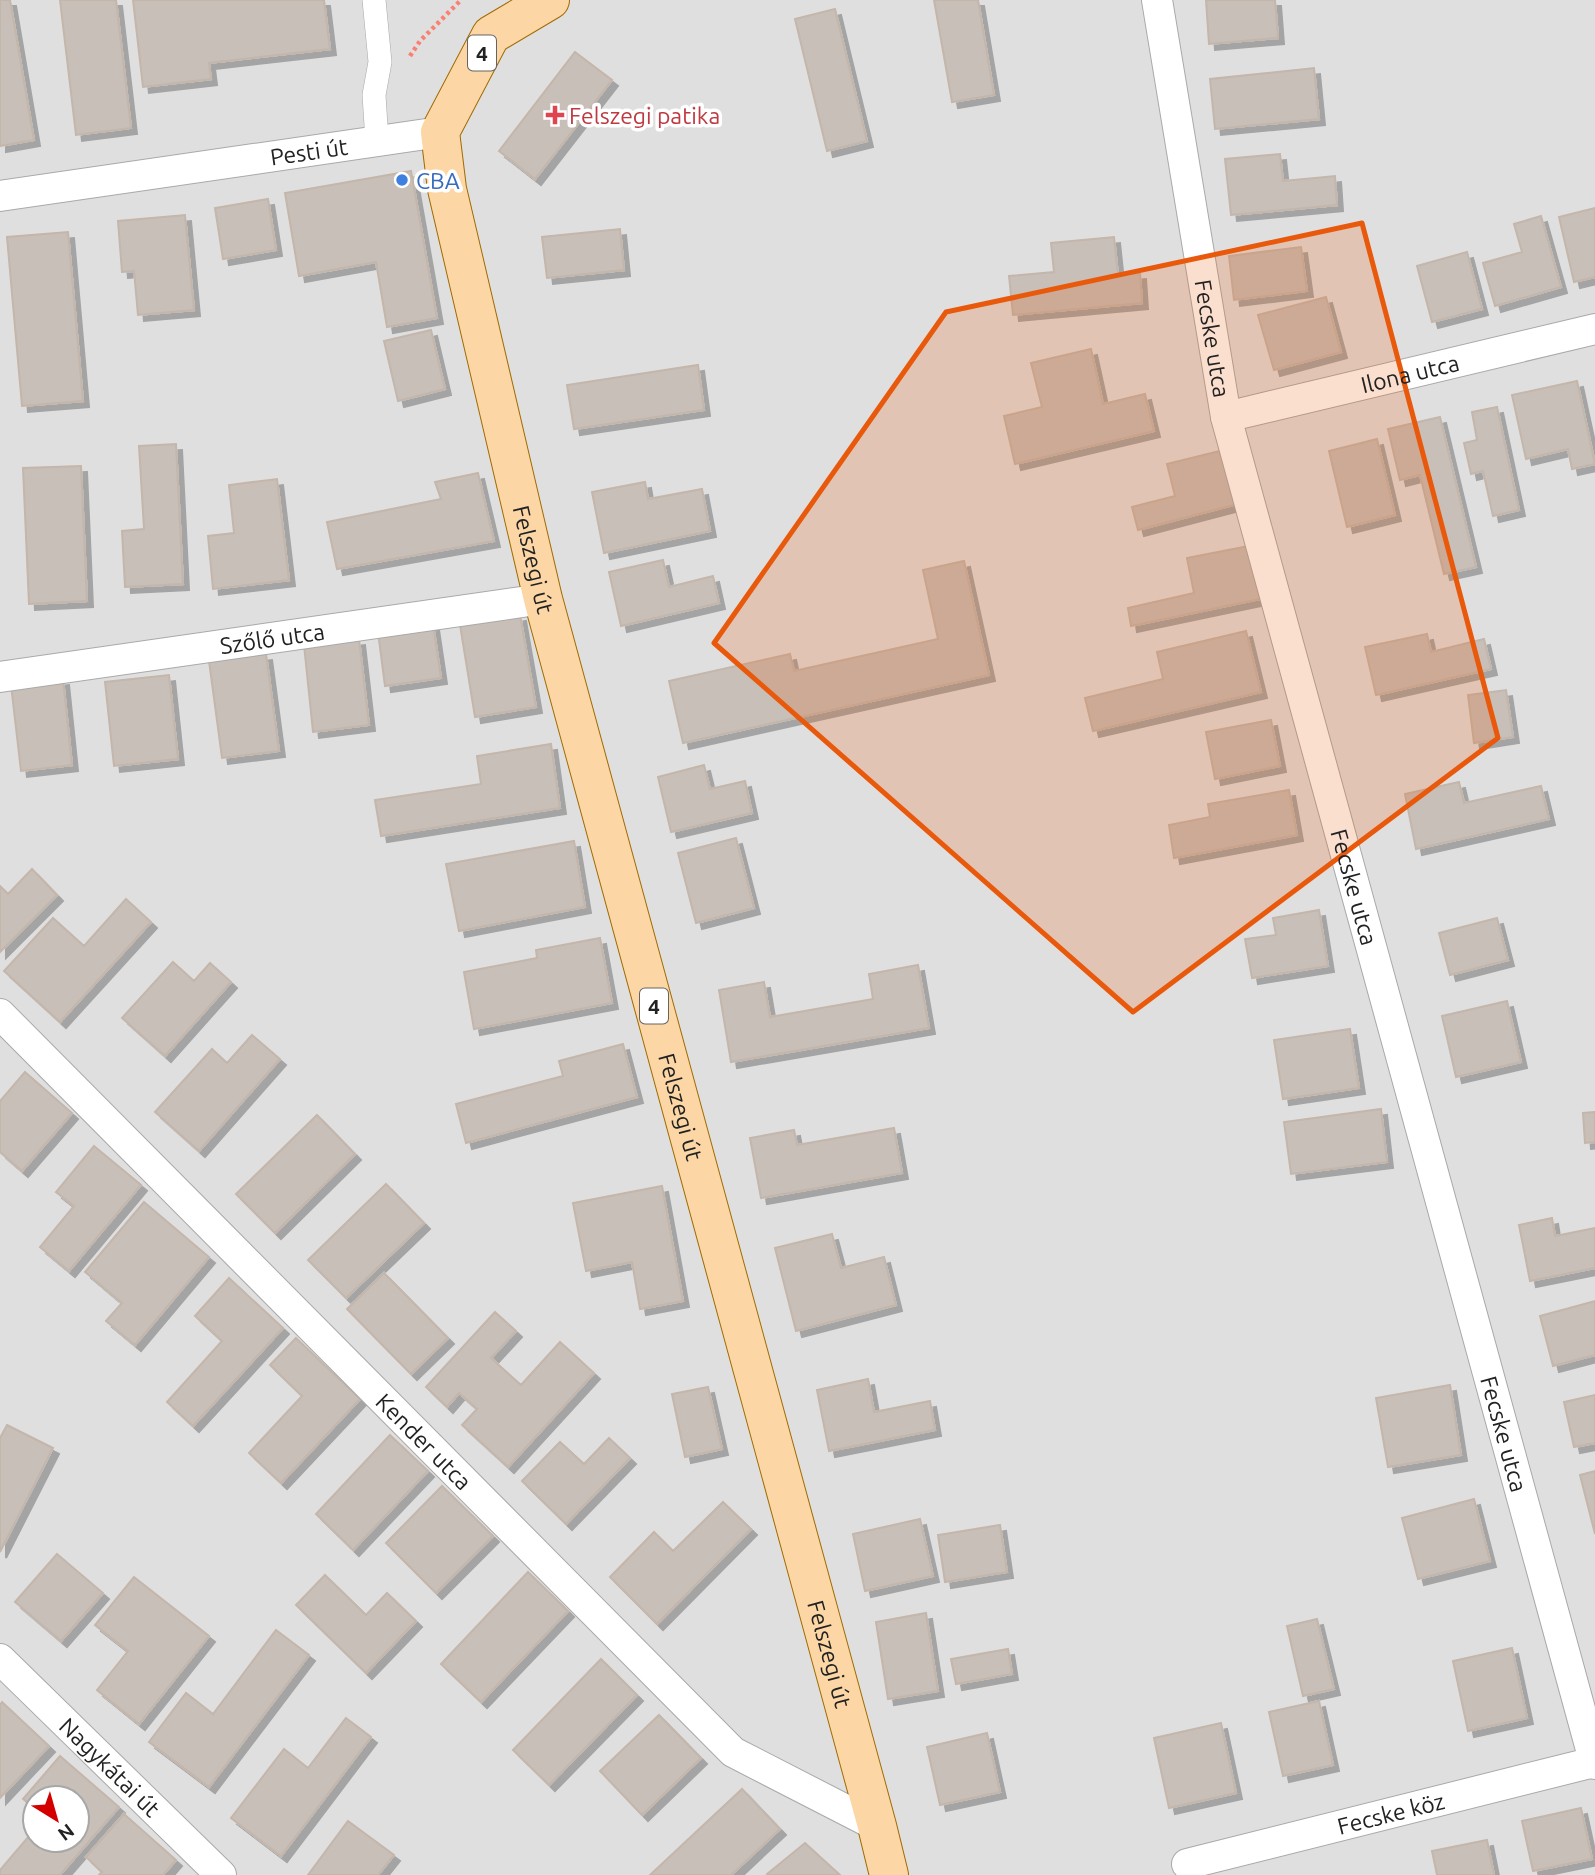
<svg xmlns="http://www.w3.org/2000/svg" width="1595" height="1875" viewBox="0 0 1595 1875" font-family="Ubuntu,sans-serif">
<defs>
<filter id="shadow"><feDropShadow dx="6" dy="6" stdDeviation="0" flood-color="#0004"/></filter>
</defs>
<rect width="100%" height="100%" fill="#f2efe9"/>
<path fill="#e0dfdf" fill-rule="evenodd" d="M0,0H1595V1875H0ZM35,1798H77V1840H35Z"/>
<path fill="#c7bfb8" stroke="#c4b6ab" stroke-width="2" filter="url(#shadow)" d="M0,0H10L34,140L0,146Z
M60,0H116L131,128L76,135Z
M133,0H324L330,49L209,63L211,79L143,87Z
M934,0H978L994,95L952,102Z
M1206,0H1275L1278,38L1209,44Z
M835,9L867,141L827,151L795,19Z
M575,52L612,80L535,179L499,151Z
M1314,68L1319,119L1215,129L1210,79Z
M1280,154L1283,181L1335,176L1337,205L1231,215L1225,159Z
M411,171L437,318L387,327L376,262L299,276L285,193Z
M268,199L276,250L223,259L215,208Z
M1595,208V277L1574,282L1559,217Z
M185,215L194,310L138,315L134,271L122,272L118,221Z
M1541,216L1561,287L1495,306L1483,263L1522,252L1514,224Z
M620,229L624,270L547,278L542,237Z
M68,232L83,401L22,406L7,237Z
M1114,237L1118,275L1140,273L1142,303L1013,315L1009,276L1054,272L1051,243Z
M1301,247L1307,291L1234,300L1229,256Z
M1467,252L1482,309L1432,322L1417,266Z
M1326,297L1341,352L1274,370L1258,315Z
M431,330L445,389L398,401L384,341Z
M1091,349L1103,404L1145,394L1154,431L1015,464L1004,416L1042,407L1031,363Z
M698,365L704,410L574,429L567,385Z
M1577,381L1595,464L1572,469L1568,449L1526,459L1512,395Z
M1497,407L1519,510L1493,516L1483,471L1471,474L1464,443L1477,440L1472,412Z
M1440,417L1476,567L1444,574L1420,475L1400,480L1388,429Z
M1377,439L1395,515L1347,527L1329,451Z
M176,444L183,584L125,587L122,531L144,529L139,446Z
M1224,450L1237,504L1138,530L1132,507L1175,496L1167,464Z
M81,466L87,601L29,604L23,468Z
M478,473L494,541L337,569L327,522L441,499L435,482Z
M277,479L289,580L213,589L208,536L234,533L229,485Z
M645,482L648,499L702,489L710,531L604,553L592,492Z
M1249,546L1260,599L1131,626L1128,608L1194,593L1187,558Z
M663,560L669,587L713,576L719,603L621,626L609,572Z
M964,561L989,675L683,743L669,681L790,654L794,671L938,639L923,570Z
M520,615L536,707L475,717L460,625Z
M433,624L441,678L385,686L378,632Z
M1246,631L1261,692L1093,731L1085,698L1163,679L1157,652Z
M1427,634L1431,652L1484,639L1491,669L1376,695L1365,647Z
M359,639L369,725L313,732L304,645Z
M266,654L279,751L222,758L209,661Z
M169,675L178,759L114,766L105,682Z
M63,679L72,765L21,771L11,685Z
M1506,690L1513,737L1474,743L1468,695Z
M1271,720L1280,766L1215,779L1206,732Z
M551,744L560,808L381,836L375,800L481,784L477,756Z
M704,765L710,789L745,781L752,813L671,832L658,777Z
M1459,782L1464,803L1541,786L1549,819L1416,849L1405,794Z
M1289,790L1297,835L1174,858L1169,825L1210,817L1208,804Z
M736,838L754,908L696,923L678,853Z
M574,841L585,907L459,931L446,864Z
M32,869L57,895L0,952V886L8,894Z
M126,899L151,922L60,1022L4,971L53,918L84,946Z
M1319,910L1328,966L1252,978L1245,939L1276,935L1273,918Z
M1497,918L1508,960L1450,975L1439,933Z
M600,938L612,1003L474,1029L464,972L537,958L536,950Z
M173,962L194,981L210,963L231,982L165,1056L122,1018Z
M918,965L929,1028L731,1062L719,990L764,982L770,1017L873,999L869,974Z
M1507,1001L1521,1062L1456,1077L1442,1016Z
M1350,1029L1359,1088L1283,1099L1274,1040Z
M252,1035L280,1059L199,1151L155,1112L212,1049L227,1063Z
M623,1044L637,1097L466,1143L456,1104L563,1076L559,1061Z
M25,1072L72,1113L22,1171L0,1152V1101Z
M1381,1109L1387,1162L1291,1174L1284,1122Z
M1595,1112V1142L1585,1143L1583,1113Z
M317,1115L355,1154L275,1233L236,1194Z
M894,1128L902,1173L761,1198L750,1138L794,1130L797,1145Z
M94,1146L141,1185L69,1271L40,1247L74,1206L56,1192Z
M386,1184L424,1223L346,1298L308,1260Z
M662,1186L683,1301L640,1309L632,1262L586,1271L573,1203Z
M144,1202L209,1257L135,1345L106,1321L122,1303L85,1272Z
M1552,1218L1555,1236L1595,1228V1268L1530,1281L1519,1225Z
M832,1234L841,1268L884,1257L896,1305L796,1331L775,1248Z
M384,1273L448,1338L411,1374L347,1309Z
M229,1278L283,1328L193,1426L167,1402L222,1341L195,1316Z
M1595,1301V1355L1553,1366L1540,1316Z
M495,1312L516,1331L491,1358L521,1385L560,1342L594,1373L508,1467L462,1425L477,1409L459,1393L447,1407L426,1387Z
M296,1338L360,1399L281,1483L249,1453L302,1396L270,1365Z
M868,1379L874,1412L930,1401L935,1430L829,1451L817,1390Z
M1450,1385L1461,1455L1388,1467L1376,1398Z
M708,1387L722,1449L685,1457L672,1394Z
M1595,1395V1443L1574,1447L1564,1402Z
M7,1425L53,1448L0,1552V1438Z
M390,1435L428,1471L353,1550L316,1514Z
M609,1438L630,1458L566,1524L522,1481L560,1442L584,1464Z
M1595,1471V1534L1580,1475Z
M442,1486L493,1536L436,1593L386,1543Z
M1474,1499L1490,1561L1418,1579L1402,1518Z
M723,1502L751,1529L657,1624L610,1577L654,1532L673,1551Z
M920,1519L933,1576L865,1591L853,1534Z
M1000,1525L1007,1572L945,1582L938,1535Z
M57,1554L103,1593L61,1641L15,1602Z
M528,1572L568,1611L481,1702L441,1664Z
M325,1575L366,1615L387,1593L416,1621L366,1673L296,1605Z
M134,1577L209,1636L139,1724L97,1690L128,1651L95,1625Z
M926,1613L938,1691L888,1699L876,1622Z
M1317,1619L1334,1689L1303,1696L1287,1626Z
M276,1630L309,1655L209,1787L149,1742L186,1693L213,1714Z
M1512,1648L1527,1718L1468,1731L1453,1661Z
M1008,1649L1012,1674L956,1684L951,1659Z
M601,1659L637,1695L549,1785L513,1750Z
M1319,1701L1333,1765L1283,1776L1269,1712Z
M2,1702L49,1746L0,1798V1705Z
M659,1715L701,1758L642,1815L600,1771Z
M346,1718L371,1737L281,1856L231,1818L284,1749L308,1768Z
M1221,1723L1236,1793L1169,1808L1154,1738Z
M987,1733L1000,1792L940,1805L927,1747Z
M60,1756L119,1807L60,1875H0V1870L35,1829V1840H77V1798H35V1809L23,1799Z
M742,1789L780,1829L731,1875H650Z
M1581,1808L1592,1859L1533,1871L1522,1821Z
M124,1814L176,1860L163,1875H99L102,1872L86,1857Z
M348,1821L394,1855L378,1875H308Z
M1487,1840L1494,1875H1437L1432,1851Z
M805,1843L840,1875H768L767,1874Z"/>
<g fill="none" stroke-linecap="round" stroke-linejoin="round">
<g stroke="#a9a9a9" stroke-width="24">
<path id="pedestrian" d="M374,0L380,62L374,95L377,141"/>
</g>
<g stroke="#a9a9a9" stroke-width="32">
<g id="minor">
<path id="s1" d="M1157,0L1226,417L1595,1764"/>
<path id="s2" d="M0,196L440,132"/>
<path id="s3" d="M1226,417L1595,329"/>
<path id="s4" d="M0,677L543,599"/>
<path id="s5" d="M0,1014L733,1752L877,1826"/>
<path id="s6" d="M0,1659L221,1875"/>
<path id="s7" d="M1187,1864L1594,1762"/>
</g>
</g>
<g stroke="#a06b00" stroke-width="40">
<g id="primary">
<path id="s8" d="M550,0L491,35L440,132L447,189L543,599L877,1826L889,1875"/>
</g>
</g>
<path stroke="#fa8072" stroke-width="4.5" stroke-dasharray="3.5 3.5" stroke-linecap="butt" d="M410,56L420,41L461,0"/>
<use href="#pedestrian" stroke="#fff" stroke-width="23"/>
<use href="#minor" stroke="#fff" stroke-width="30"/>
<use href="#primary" stroke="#fcd6a4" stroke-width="38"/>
</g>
<path fill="#e8590c" fill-opacity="0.2" stroke="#e8590c" stroke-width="5" stroke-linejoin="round" d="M1362,223L1498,738L1133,1012L714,643L946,312Z"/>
<path fill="#e0444e" stroke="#fff" stroke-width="2.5" d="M551.5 104.5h7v7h7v7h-7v7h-7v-7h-7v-7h7z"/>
<circle fill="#3f7fe0" stroke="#fff" stroke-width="2.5" cx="402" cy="180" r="7"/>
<g text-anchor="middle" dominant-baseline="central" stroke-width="7" stroke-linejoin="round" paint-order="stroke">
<g fill="#fff" stroke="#646464" stroke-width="2">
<rect x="468" y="35.5" width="28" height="35" rx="5"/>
<rect x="640" y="988.5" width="28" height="35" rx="5"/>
</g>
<g font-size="21" font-weight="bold" fill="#222">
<text x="482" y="53">4</text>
<text x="654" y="1006">4</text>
</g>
<g font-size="23" fill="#be3a42" stroke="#fff" text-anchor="start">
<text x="569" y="115">Felszegi patika</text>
</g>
<g font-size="23" fill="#222" stroke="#fff">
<text stroke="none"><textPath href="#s2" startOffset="312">Pesti út</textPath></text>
<text stroke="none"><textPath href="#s1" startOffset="343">Fecske utca</textPath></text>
<text stroke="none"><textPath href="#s3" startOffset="189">Ilona utca</textPath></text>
<text stroke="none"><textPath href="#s8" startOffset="616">Felszegi út</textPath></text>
<text stroke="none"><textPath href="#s4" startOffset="275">Szőlő utca</textPath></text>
<text stroke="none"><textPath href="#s1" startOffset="910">Fecske utca</textPath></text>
<text stroke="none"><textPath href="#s8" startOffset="1183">Felszegi út</textPath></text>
<text stroke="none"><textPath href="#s1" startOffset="1477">Fecske utca</textPath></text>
<text stroke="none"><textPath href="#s5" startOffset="602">Kender utca</textPath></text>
<text stroke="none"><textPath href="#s8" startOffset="1750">Felszegi út</textPath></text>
<text stroke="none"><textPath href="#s6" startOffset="154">Nagykátai út</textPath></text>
<text stroke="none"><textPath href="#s7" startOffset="210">Fecske köz</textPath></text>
</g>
<g font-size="23" fill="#366cbe" stroke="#fff" text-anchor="start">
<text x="416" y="180">CBA</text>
</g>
</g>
<g transform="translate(56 1819) rotate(143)"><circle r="33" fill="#ffffff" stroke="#a7a7a7" stroke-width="2"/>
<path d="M0-5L12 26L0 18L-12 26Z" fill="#d40000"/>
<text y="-10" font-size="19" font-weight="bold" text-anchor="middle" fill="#222222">N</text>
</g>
</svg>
